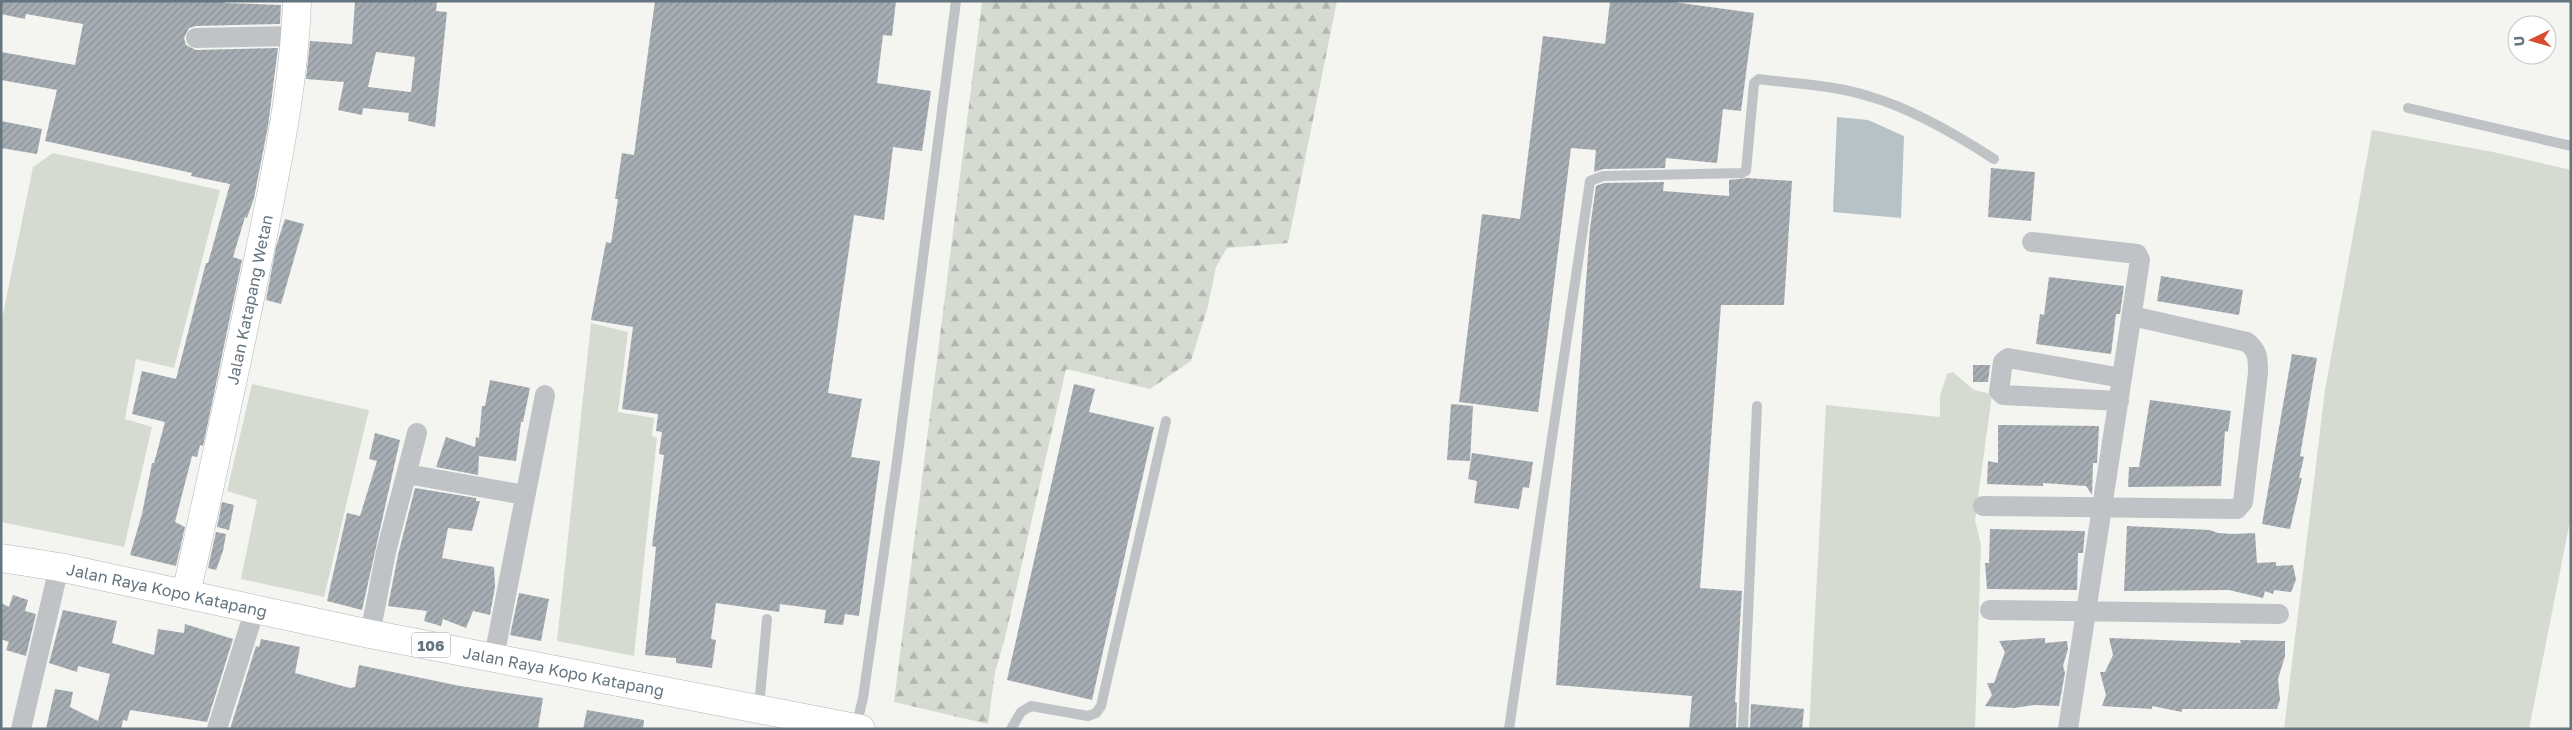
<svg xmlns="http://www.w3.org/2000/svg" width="2572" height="730" viewBox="0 0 2572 730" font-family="'Golos Text',sans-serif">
<defs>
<pattern id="forest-firs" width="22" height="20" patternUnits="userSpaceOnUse" patternTransform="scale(1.25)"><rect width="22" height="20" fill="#d6dbd2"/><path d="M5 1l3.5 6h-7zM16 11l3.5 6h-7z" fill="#b1b6b0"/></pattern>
<pattern id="building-hatch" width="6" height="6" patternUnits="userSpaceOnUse" patternTransform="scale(1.25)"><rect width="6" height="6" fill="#a7aeb3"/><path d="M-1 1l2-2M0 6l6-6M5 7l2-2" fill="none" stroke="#8c9297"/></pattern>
</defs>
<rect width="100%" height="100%" fill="#f4f4f1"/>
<path fill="#d6dbd2" d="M2372,130L2493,152L2571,170V516L2529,729H2284L2325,390Z
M53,153L220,190L174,368L136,359L125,419L152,427L124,547L1,522V324L33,167Z
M591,323L628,332L618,412L654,418L652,436L657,438L634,656L557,641Z
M1953,372L1974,390L1992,394L1975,520L1981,545L1975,729H1809L1826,405L1940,417V396L1947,374Z
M252,384L369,410L324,597L241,579L257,500L227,491Z"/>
<path fill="url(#forest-firs)" d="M982,1H1337L1288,243L1227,248L1216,267L1208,306L1191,361L1150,389L1066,369L1005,638L995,672L988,724L894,702Z"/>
<path fill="#b6c2c5" d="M1837,117L1868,120L1904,136L1901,218L1833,212Z"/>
<path fill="url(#building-hatch)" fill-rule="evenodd" d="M1,1H225V3L281,5L280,24L196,26L189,28L184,38L186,45L196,50L278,48L268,126L254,198L247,218L245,217L233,257L242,260L203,446L200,445L197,457L192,456L175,522L185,527L176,566L130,555L142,514L152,463H154L165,422L132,414L142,371L176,379L206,263H208L230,184L191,176L192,173L45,141L57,90L1,80V52L75,65L83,24L26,14L25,19L1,14Z
M355,1H437L436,11L447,12L435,127L408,121L409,113L363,108L362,115L338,110L344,82L306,79L310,41L352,44ZM376,52L415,57L411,92L368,87Z
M655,1H896L892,36L883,35L877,83L931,91L922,151L893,147L884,220L854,215L828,393L862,399L851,457L880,461L859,616L845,614L843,625L824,623L826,610L780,604L779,612L716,603L711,639L716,640L712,668L676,663V658L645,655L656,547L652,546L664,455L659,454L662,432L656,431L658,414L622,409L633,327L591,320L606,242L611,243L618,199H615L622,153L634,155Z
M1610,1H1666L1754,13L1741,111L1723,109L1717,163L1666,158L1665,168L1603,169L1594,172L1596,150L1571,148L1538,412L1459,402L1482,214L1520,219L1543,36L1605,44Z
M1,121L42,129L37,154L1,148Z
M1991,168L2035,172L2031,221L1988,217Z
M1747,178L1792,181L1784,305H1721L1700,588L1742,591L1735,702L1737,703L1736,729H1689L1692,696L1556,685L1590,228L1596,186L1604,183L1664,182L1663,191L1729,196V180Z
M285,219L304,224L281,304L266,300L276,247Z
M2161,276L2243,290L2239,315L2157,301Z
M2049,277L2124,286L2120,314H2116L2111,354L2036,344L2040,314L2044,315Z
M2292,354L2317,358L2300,456L2304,457L2299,478H2302L2290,529L2262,524Z
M1973,365H1990L1988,382H1973Z
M490,380L530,388L523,422H521L516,461L479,456L478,475L436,467L446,437L475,447L476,437L479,438L482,406H485Z
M1074,384L1095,389L1089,412L1154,427L1092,700L1007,680Z
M2150,400L2231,411L2228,432L2225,431L2221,486L2128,487L2129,467H2139Z
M1451,404L1473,406L1470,461L1447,460Z
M1998,425L2099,426L2097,463H2093L2092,495L2086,486L2043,483V486L1987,484L1988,461L1998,463Z
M375,433L400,440L362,610L327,601L347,513L360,516L377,461L369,459Z
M1472,453L1533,462L1529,488L1523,487L1519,509L1474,503L1477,481L1468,479Z
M415,488L476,498V501H480L472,531L448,528L442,558L494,567L495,587L490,615L473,611L466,628L443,619L441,626L424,621L427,611L388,606L398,555Z
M222,502L234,505L229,530L217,527Z
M2127,526L2210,530L2218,533L2233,534L2255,533L2257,563L2276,562V566L2293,565L2296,580L2291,592L2274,590L2273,594L2265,591L2263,598L2229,590L2124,591Z
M1990,529L2085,531L2083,553H2078L2077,590L1987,589L1985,563H1989Z
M216,532L226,534L223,551L216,570L208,568Z
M519,593L549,599L541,641L510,635Z
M13,595L28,600L25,611L36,614L26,656L6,650L9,642L1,639V603L9,607Z
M63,610L117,621L112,643L154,655L158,629L184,633L185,624L233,639L207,722L130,710L127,721L123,720L121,729H46L55,689L73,692L70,707L98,721L110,674L78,666L77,672L49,663Z
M2045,638V643L2067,641L2068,649L2063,666L2065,673L2059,706L2034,705L2014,708L1985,706L1992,695L1987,683H1994L2005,652L1999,641Z
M2109,638L2241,643L2240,640L2285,641V656L2278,679L2280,700L2277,709H2182V712L2152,706V709L2102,706L2106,695L2100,672H2105L2113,655Z
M261,639L300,647L295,673L350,688L355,687L359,665L460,686L543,698L538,729H230L256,646L259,647Z
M1751,704L1804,709L1802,729H1750Z
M587,710L644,720L643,729H583Z"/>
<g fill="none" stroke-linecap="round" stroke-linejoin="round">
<g stroke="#b2b7ba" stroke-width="29">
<g id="secondary">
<path id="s1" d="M186,594C211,481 236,368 259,255C276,170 294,87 297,1"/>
</g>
</g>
<g stroke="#b1b5b8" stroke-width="29">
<g id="primary">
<path id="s2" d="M1,558L59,567L370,634L861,729"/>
</g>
</g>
<path stroke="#bfc3c6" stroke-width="10" d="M2408,108L2571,146
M759,707L767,619
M856,727L863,698L897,461L956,1
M1011,729L1021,712L1031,706L1088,716L1096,713L1101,706L1166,421
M1509,729L1590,181L1603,176L1742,173L1746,171L1754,83L1759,79C1794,84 1834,85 1868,96C1911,108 1957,135 1994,159
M1743,729L1757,406"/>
<path stroke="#bfc3c6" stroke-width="20" d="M196,38L296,36
M2032,242L2137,254L2140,260L2068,729
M2119,401L2003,395L1999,391L2003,362L2008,358L2122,378
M407,474L525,495
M1983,506L2237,509L2243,502L2258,373C2258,358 2258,351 2247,342L2132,316
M1990,610L2279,614
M370,634L386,552L417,433
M494,657L545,395
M21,729L59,567
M217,729L255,609"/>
<use href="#secondary" stroke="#fff" stroke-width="28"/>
<use href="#primary" stroke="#fff" stroke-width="28"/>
</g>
<g text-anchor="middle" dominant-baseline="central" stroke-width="5" stroke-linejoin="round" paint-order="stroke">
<rect fill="#fff" stroke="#939ea5" stroke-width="1" x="412" y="632.5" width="38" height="25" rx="4"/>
<g font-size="15" font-weight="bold" fill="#65757f">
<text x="431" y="645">106</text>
</g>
<g font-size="16" fill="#65757f" stroke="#fff">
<text stroke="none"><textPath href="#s1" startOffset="301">Jalan Katapang Wetan</textPath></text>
<text stroke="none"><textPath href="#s2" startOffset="169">Jalan Raya Kopo Katapang</textPath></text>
<text stroke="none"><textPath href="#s2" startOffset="574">Jalan Raya Kopo Katapang</textPath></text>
</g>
</g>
<rect width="2572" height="730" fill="none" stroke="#65757f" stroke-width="5"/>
<g transform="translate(2532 40) rotate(265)"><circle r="24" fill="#ffffff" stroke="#c1c8cc"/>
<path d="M0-4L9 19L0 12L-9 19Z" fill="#d54c2f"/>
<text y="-8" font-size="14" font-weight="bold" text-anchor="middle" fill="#65757f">U</text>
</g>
</svg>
